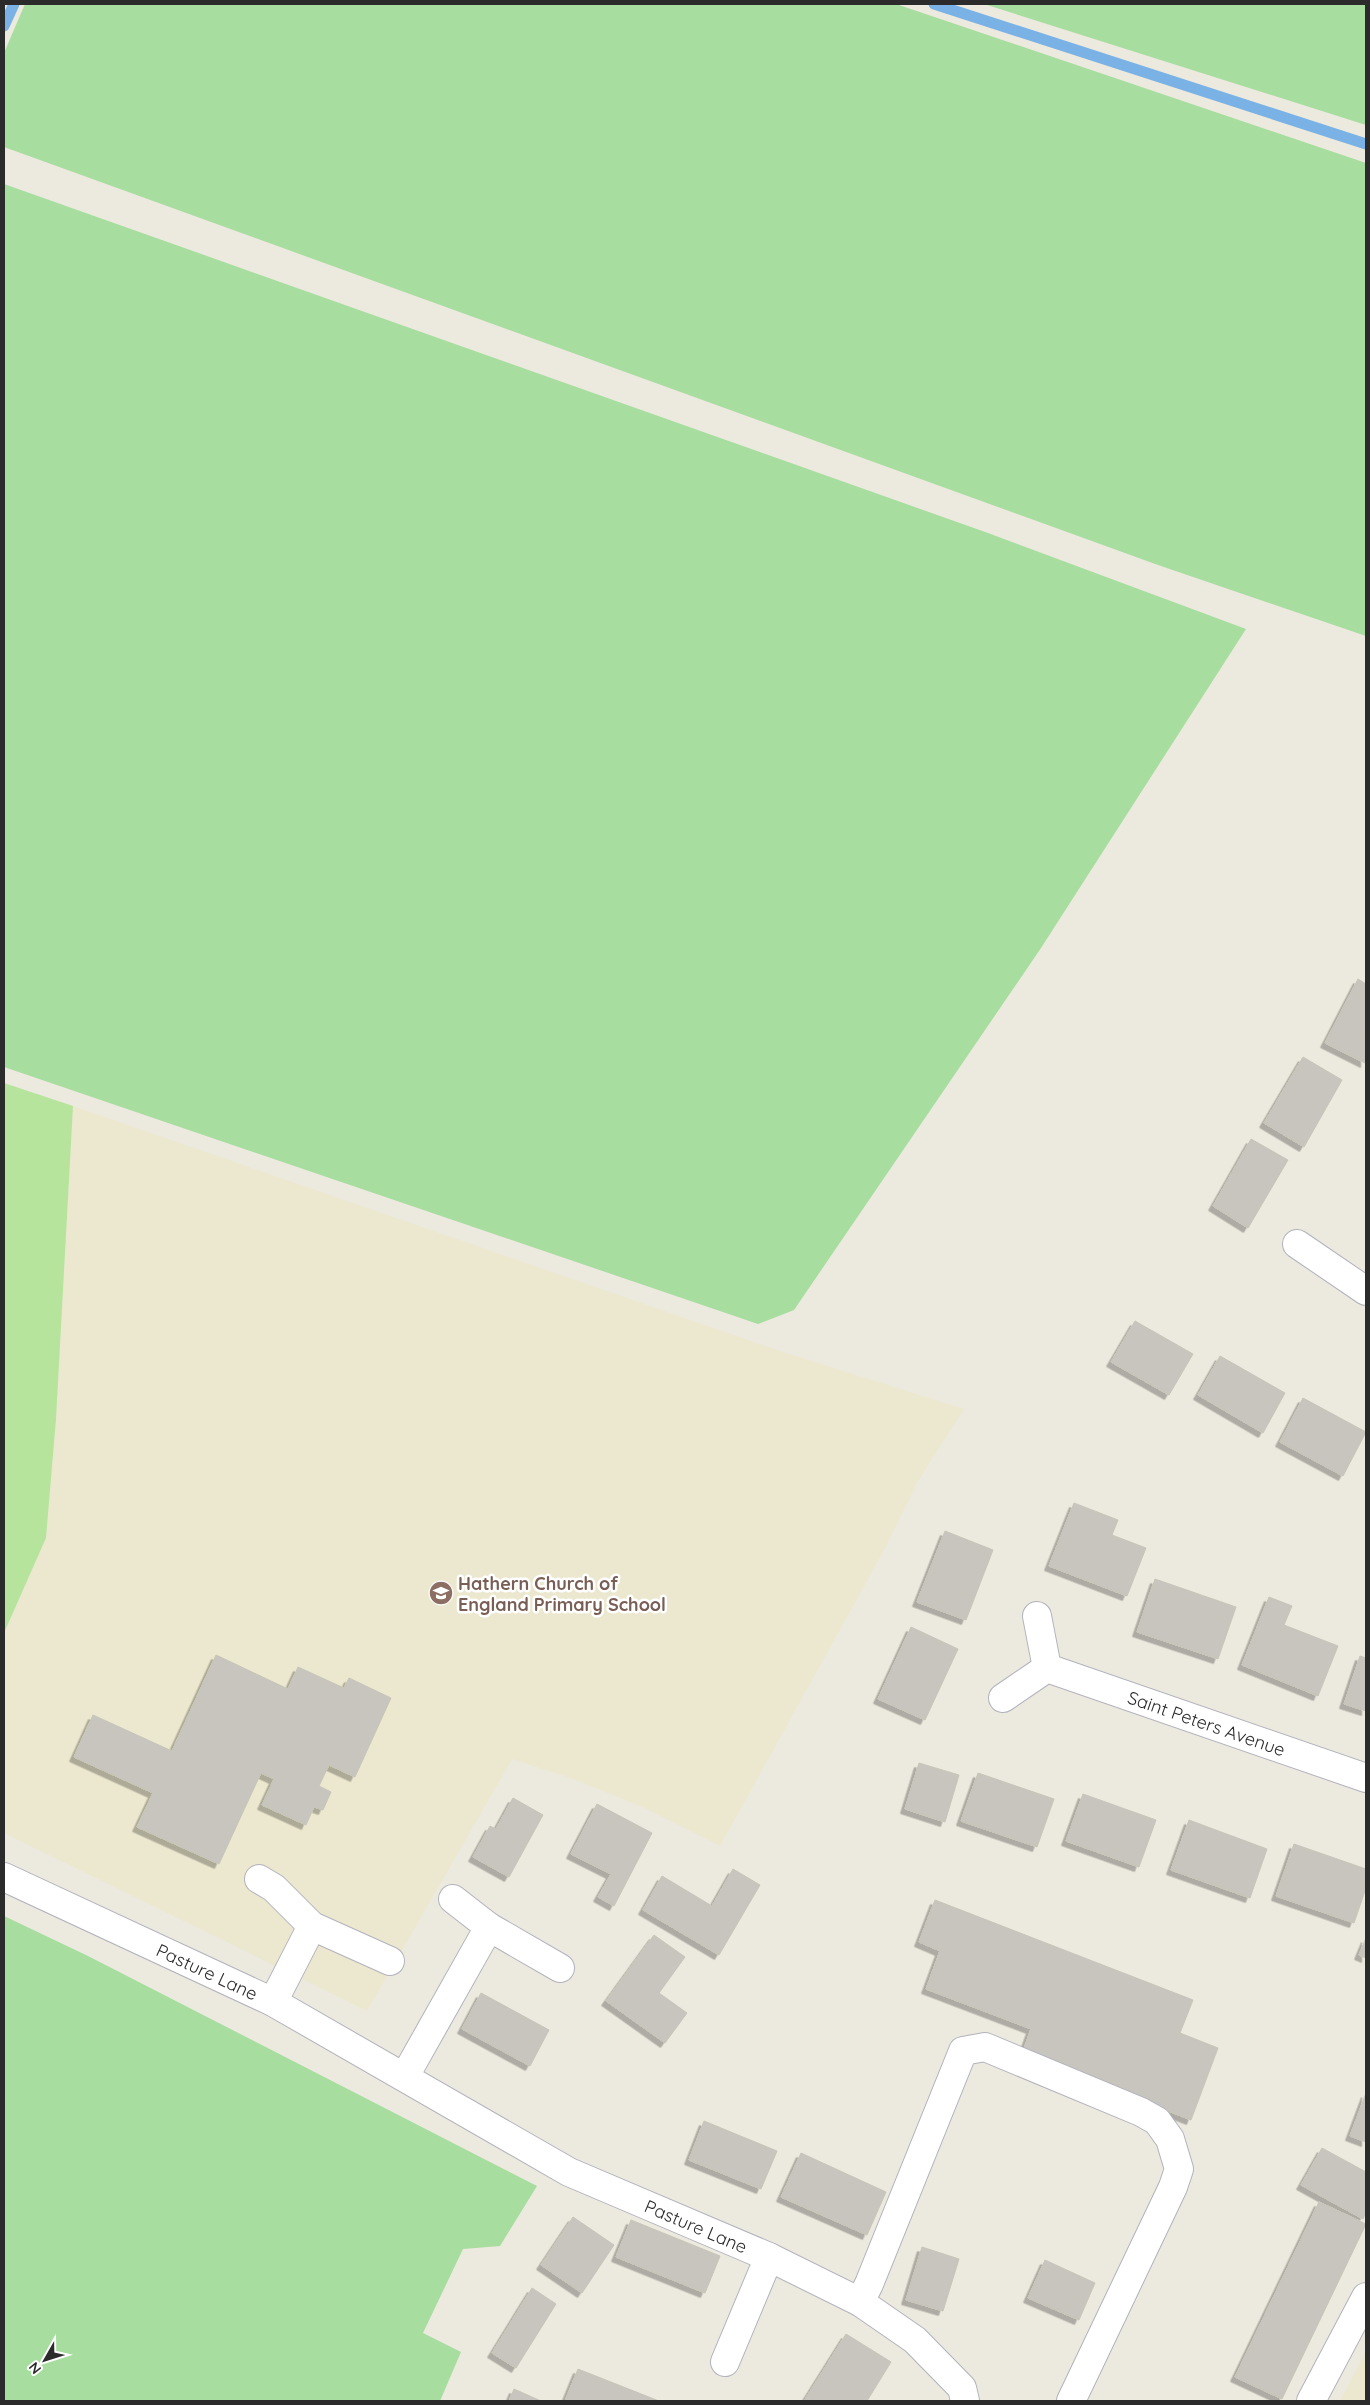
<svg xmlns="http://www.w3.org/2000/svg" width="1370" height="2405" viewBox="0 0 1370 2405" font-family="Quicksand,sans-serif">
<defs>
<filter id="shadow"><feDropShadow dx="-4.5" dy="4.5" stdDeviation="0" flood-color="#0004"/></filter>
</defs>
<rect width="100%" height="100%" fill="#ece9de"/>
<path fill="#ece8cf" d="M73,1106L780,1351L964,1409L918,1481L883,1552L720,1846L642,1807L576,1780L512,1759L367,2011L4,1833V1633L46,1538L56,1419Z
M1366,2351V2401H1340Z"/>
<path fill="#a7dd9f" d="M25,4H896L1366,163V636L1158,565L4,147V53Z
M984,4H1366V125Z
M4,184L988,533L1246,629L1041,948L794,1310L758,1324L4,1067Z
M4,1916L88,1956L537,2186L500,2246L463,2249L423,2333L461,2352L440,2401H4Z"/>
<path fill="#b6e49c" d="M4,1083L73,1106L56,1419L46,1538L4,1633Z"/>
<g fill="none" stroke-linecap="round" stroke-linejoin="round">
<path stroke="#7ab2e5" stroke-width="11" d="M934,4L1366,144
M4,26L14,4"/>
</g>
<path fill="#c7c5be" stroke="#c7c5b8" filter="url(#shadow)" d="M1358,979L1366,984L1365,1063L1325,1043Z
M1303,1057L1342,1080L1304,1147L1264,1123Z
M1251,1139L1288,1160L1248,1228L1213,1206Z
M1135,1321L1193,1354L1169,1395L1111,1362Z
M1220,1356L1285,1393L1263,1433L1198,1395Z
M1303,1398L1366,1432L1343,1476L1280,1442Z
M1074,1503L1118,1520L1112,1535L1146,1548L1127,1596L1049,1566Z
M945,1531L993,1550L966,1620L917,1602Z
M1155,1579L1236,1607L1218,1659L1137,1632Z
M1269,1597L1292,1606L1284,1625L1338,1646L1318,1696L1242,1665Z
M911,1627L958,1649L925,1720L878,1699Z
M216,1655L288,1689L298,1667L344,1688L349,1678L391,1698L355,1777L329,1765L319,1786L331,1792L323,1810L314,1807L306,1825L262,1805L274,1779L261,1773L219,1864L137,1827L153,1793L74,1757L93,1715L172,1751Z
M1360,1656L1366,1658V1711L1344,1704Z
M919,1763L959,1775L945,1822L905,1809Z
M978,1773L1054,1799L1037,1847L961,1821Z
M1083,1794L1156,1820L1139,1867L1066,1841Z
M513,1798L543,1815L509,1877L473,1857L490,1826L496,1829Z
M597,1804L652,1833L614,1906L598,1897L611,1874L571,1854Z
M1189,1820L1267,1849L1250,1898L1171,1870Z
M1294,1844L1366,1869V1888L1354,1923L1276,1896Z
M733,1869L760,1885L719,1955L643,1910L662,1876L712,1906Z
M935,1900L1193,2000L1180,2033L1218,2048L1191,2120L1022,2054L1031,2029L926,1989L940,1951L919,1942Z
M654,1935L685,1957L659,1993L687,2013L665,2043L606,2001Z
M1366,1938V1958L1359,1955Z
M481,1993L549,2030L530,2066L462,2029Z
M1366,2093V2142L1350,2136Z
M704,2121L777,2151L761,2189L689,2160Z
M1322,2148L1366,2172V2212L1363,2219L1301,2185Z
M801,2153L886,2192L867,2235L781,2197Z
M1319,2202L1366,2224L1282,2399L1235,2377Z
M573,2217L614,2245L582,2293L541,2265Z
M631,2220L720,2256L705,2293L616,2257Z
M922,2247L959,2259L943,2311L906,2300Z
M1045,2260L1095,2283L1079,2320L1028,2298Z
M532,2288L556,2304L516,2368L492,2353Z
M846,2334L891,2362L867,2401H804Z
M578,2369L659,2401H565Z
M514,2389L541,2401H509Z"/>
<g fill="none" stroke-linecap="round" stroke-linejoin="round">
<g stroke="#b2b2bd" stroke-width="30">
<g id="minor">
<path d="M1297,1244L1366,1291"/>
<path d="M1037,1616L1047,1668"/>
<path id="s1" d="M1003,1698L1047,1668L1366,1778"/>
<path id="s2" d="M4,1877L273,2002L569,2172L769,2257L860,2302L915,2340L962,2388L965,2401"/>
<path d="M259,1879L274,1888L312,1926L390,1961"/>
<path d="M489,1927L560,1968"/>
<path d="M273,2002L312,1926"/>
<path d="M405,2076L489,1927L453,1899"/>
<path d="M860,2302L869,2284L963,2051L985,2047L1141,2112L1157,2121L1170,2139L1179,2169L1173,2187L1071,2401"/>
<path d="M725,2362L769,2257"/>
<path d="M1311,2401L1366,2297"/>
</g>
</g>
<use href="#minor" stroke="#fff" stroke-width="28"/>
</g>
<defs>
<g id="school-disc" transform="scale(1.25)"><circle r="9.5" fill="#8d6e63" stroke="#fff"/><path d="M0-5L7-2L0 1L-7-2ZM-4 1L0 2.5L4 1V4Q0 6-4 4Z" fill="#fff"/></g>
</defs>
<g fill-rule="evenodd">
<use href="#school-disc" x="441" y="1593"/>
</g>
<g text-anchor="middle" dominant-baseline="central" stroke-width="5" stroke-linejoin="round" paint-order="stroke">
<g font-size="18" font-weight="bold" fill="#785e54" stroke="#fff" text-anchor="start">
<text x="458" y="1583">Hathern Church of<tspan x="458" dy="21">England Primary School</tspan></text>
</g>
<g font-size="18" fill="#2b2b2b" stroke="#fff">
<text stroke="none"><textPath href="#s1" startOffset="222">Saint Peters Avenue</textPath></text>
<text stroke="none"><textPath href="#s2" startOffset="224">Pasture Lane</textPath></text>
<text stroke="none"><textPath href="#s2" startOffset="776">Pasture Lane</textPath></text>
</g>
</g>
<rect width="1370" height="2405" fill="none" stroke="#2b2b2b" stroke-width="10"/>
<g transform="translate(45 2360) rotate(231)" stroke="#ffffff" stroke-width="4" paint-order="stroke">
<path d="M0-4L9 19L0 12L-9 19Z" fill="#2b2b2b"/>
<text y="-8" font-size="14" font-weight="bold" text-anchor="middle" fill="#2b2b2b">N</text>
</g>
</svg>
